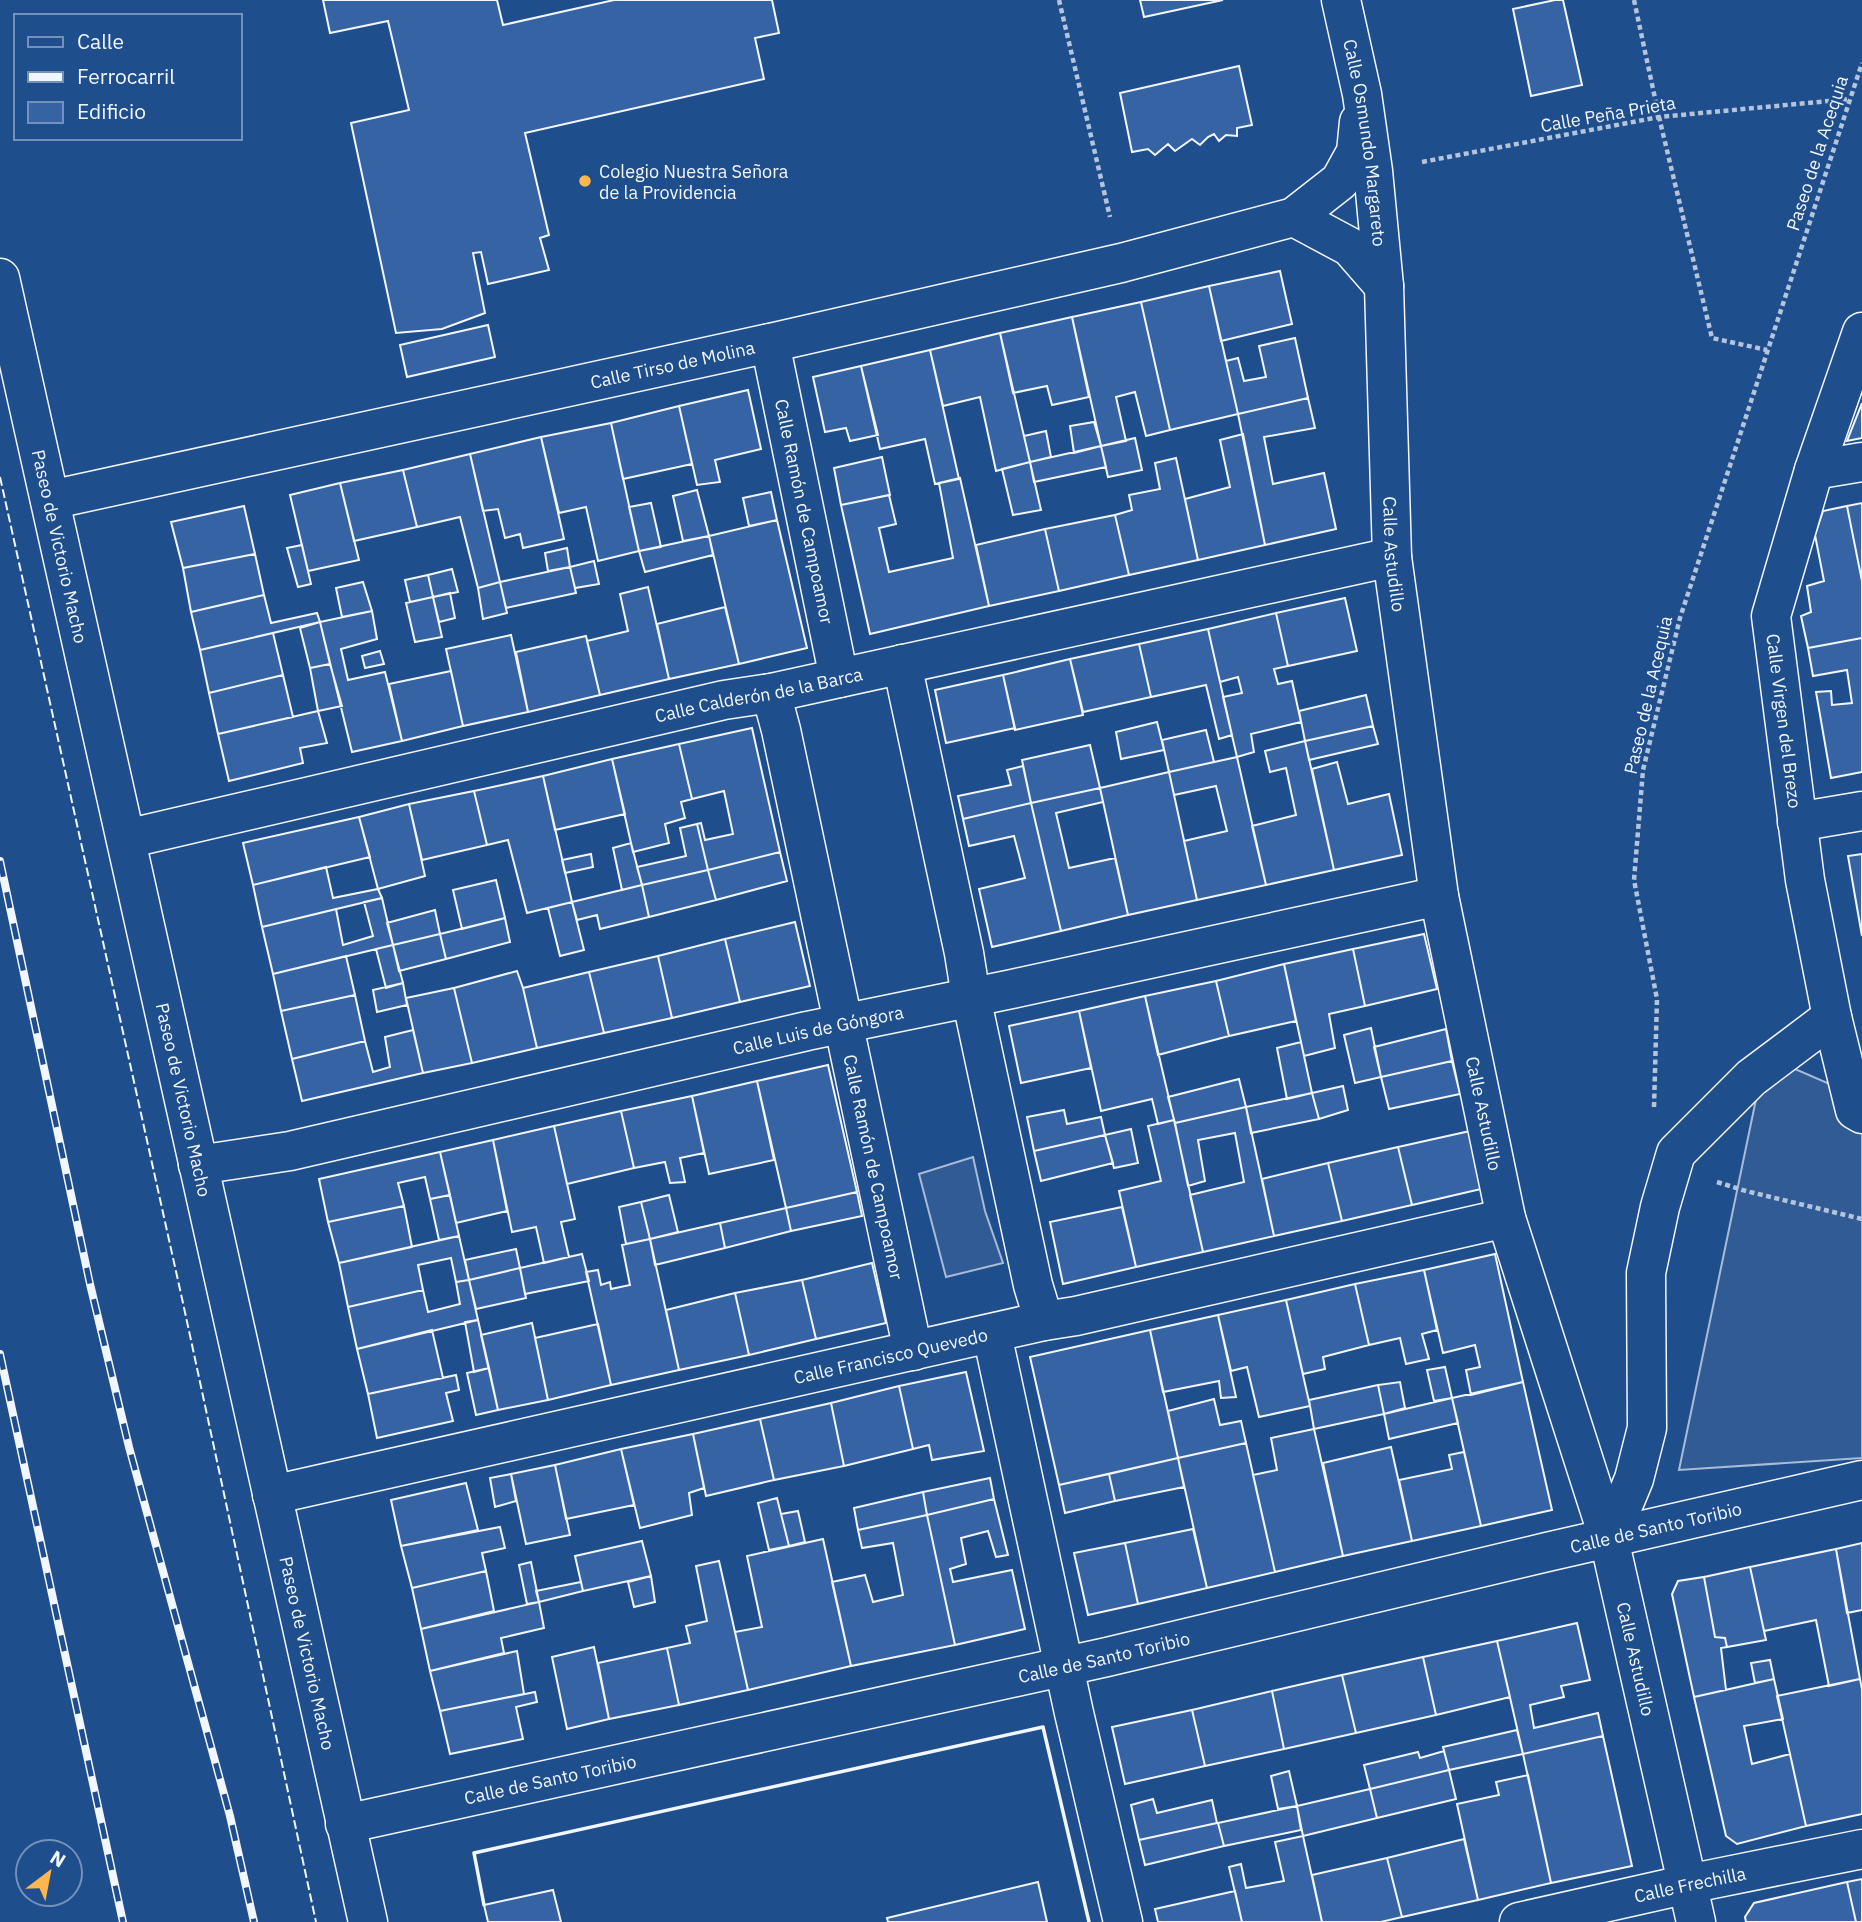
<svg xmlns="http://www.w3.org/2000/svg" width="1862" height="1922" viewBox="0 0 1862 1922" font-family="'IBM Plex Sans',sans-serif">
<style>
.built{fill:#305b95;stroke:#a8bbd7;stroke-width:2}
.building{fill:#3563a3;stroke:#f2f6ff;stroke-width:2}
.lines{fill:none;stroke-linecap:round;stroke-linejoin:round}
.minor-casing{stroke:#f2f6ff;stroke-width:41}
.path{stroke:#b3c4dc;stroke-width:4.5;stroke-dasharray:5 3.5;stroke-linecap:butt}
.minor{stroke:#1f4e8c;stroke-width:38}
.rail-casing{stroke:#f2f6ff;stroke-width:8}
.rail{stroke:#1f4e8c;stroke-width:5;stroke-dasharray:16;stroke-linecap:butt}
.fence{stroke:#f2f6ff;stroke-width:2;stroke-dasharray:9 3.5;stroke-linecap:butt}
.wall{stroke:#f2f6ff;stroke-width:3.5}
.poi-dot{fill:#ffb74d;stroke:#1f4e8c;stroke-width:2.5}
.labels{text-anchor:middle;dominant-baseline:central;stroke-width:5;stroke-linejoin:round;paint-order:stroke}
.street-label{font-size:18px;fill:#f2f6ff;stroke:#1f4e8c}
.poi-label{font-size:18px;fill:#f2f6ff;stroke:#1f4e8c;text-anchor:start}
</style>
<rect width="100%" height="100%" fill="#1f4e8c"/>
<path class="built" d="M1765 1056 1862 1098V1458L1679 1470Z
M973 1157 985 1211 1003 1263 946 1277 919 1174Z"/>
<path class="building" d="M323 0H497L503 25 614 0H772L779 33 755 38 764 79 525 133 549 235 540 238 549 270 488 284 481 252 473 253 485 313 442 329 396 333 351 123 409 110 388 21 330 33Z
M1140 0H1223L1144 17Z
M1555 0H1563L1582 85 1531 96 1513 9Z
M1239 66 1252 125 1237 128V136L1226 135 1219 141 1214 134 1208 137 1200 145 1192 139 1175 151 1168 144 1155 155 1148 149 1132 152 1120 93Z
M1280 271 1292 324 1221 341 1209 286Z
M1209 286 1238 414 1170 430 1141 302Z
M1141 302 1170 430 1146 436 1135 392 1116 397 1126 441 1101 446 1072 317Z
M1072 317 1089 397 1052 405 1047 386 1013 393 1000 333Z
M488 325 495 357 407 377 400 345Z
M1000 333 1030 462 996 471 980 397 943 406 930 350Z
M1295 338 1308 398 1238 414 1226 361 1238 358 1244 381 1266 377 1259 346Z
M930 350 959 479 935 484 925 439 880 449 861 366Z
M861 366 878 435 850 441 846 428 825 432 813 377Z
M748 390 761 449 715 460 720 482 697 485 679 406Z
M1308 398 1315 428 1264 437 1273 484 1324 473 1336 529 1265 545 1238 414Z
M1862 403V438L1847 441Z
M679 406 692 464 623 479 611 423Z
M1094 422 1101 446 1074 453 1070 426Z
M611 423 639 551 598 561 586 507 559 513 541 437Z
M1046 431 1051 457 1030 462 1024 436Z
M1243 434 1265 545 1198 560 1185 499 1230 487 1220 440Z
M541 437 564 539 523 548 520 534 505 538 498 509 483 511 470 454Z
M1135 438 1142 470 1108 477 1101 446Z
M1101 446 1106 467 1034 482 1030 462Z
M470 454 500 582 478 588 460 517 417 527 403 470Z
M882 457 890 495 841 505 834 468Z
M1176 458 1198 560 1129 575 1115 515 1132 510 1129 495 1160 489 1155 463Z
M1030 462 1041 510 1013 515 1002 469Z
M403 470 417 527 354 541 340 483Z
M960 478 989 606 870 634 841 505 889 495 896 524 879 528 889 572 953 558 939 483Z
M340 483 359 560 308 571 290 495Z
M697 490 709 536 683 541 673 496Z
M771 492 777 520 749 526 743 498Z
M651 503 661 547 639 551 629 507Z
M1862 503V581L1847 506Z
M244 506 255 554 183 568 171 522Z
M1847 506 1862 581V638L1808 648 1801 616 1811 612 1807 586 1824 581 1815 535 1823 511Z
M1115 515 1129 575 1059 591 1045 529Z
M777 520 807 648 739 664 709 536Z
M1045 529 1059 591 989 606 976 545Z
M709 536 713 555 645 572 639 551Z
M302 545 311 584 298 587 287 548Z
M567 548 570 567 548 571 545 553Z
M255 554 264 595 191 612 183 568Z
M594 561 599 584 575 588 570 567Z
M570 567 576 593 506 608 500 582Z
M452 569 458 592 433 597 428 575Z
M428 575 433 597 410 602 405 580Z
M363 582 372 611 342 617 336 588Z
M500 582 507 613 483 619 478 588Z
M648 587 669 679 600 695 587 641 628 631 620 594Z
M450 593 455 618 439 622 433 597Z
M264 595 271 623 317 613 320 622 200 650 191 612Z
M433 597 442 637 415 642 406 603Z
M1345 598 1357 651 1288 666 1276 613Z
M725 607 739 664 669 679 657 624Z
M372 611 377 639 341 649 348 680 385 672 402 741 352 752 320 622Z
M1276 613 1288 666 1274 669 1278 684 1292 681 1301 722 1251 734 1254 752 1237 757 1223 697 1242 693 1238 677 1220 682 1208 629Z
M320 622 330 664 310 668 300 628Z
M1208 629 1232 735 1219 739 1206 685 1151 697 1139 644Z
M273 633 283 675 209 693 200 650Z
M511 635 528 712 463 726 446 649Z
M586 636 600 695 528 712 516 652Z
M1862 638V772L1831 778 1816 692 1831 691 1832 705 1852 703 1847 670 1813 676 1808 648Z
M1139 644 1151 697 1083 712 1070 659Z
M380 651 384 664 365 668 362 656Z
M1070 659 1083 715 1015 730 1003 675Z
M330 664 342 706 318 711 310 668Z
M451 671 463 726 402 741 389 684Z
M283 675 293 717 218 734 209 693Z
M1003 675 1015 728 946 743 935 690Z
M1366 695 1373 726 1305 741 1299 711Z
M318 711 327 743 300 748 303 763 229 781 218 734Z
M1157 722 1164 750 1121 759 1116 732Z
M1373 726 1378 744 1309 760 1305 741Z
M752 728 780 852 708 870 697 824 701 823 705 840 733 834 724 791 692 799 679 744Z
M1206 730 1214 762 1169 772 1162 740Z
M1305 741 1334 870 1266 885 1252 826 1296 815 1286 768 1270 772 1265 751Z
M679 744 692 799 681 802 685 818 665 824 669 843 633 852 612 759Z
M1090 745 1100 788 1031 803 1022 760Z
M1237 757 1266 885 1197 900 1184 841 1227 831 1216 786 1174 795 1169 772Z
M612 759 625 814 555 830 543 776Z
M1337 762 1348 804 1389 794 1402 855 1334 870 1312 769Z
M1023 766 1031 803 963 819 958 796 1011 785 1007 770Z
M1169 772 1197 900 1128 915 1100 788Z
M543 776 572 902 527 913 508 840 487 845 474 791Z
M1100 788 1103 802 1056 813 1069 868 1115 858 1128 915 1061 931 1031 803Z
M474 791 487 845 422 860 409 804Z
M1031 803 1061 931 992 947 979 889 1025 878 1014 836 969 846 963 819Z
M409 804 425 876 378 889 359 817Z
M359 817 370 857 253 885 243 843Z
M697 824 708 870 642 885 637 867 686 856 680 828Z
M631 843 642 885 622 890 613 848Z
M780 852 787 881 716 900 708 870Z
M591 854 593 867 565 873 562 860Z
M1862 854V936L1848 856Z
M326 867 333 898 378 889 382 898 262 927 253 885Z
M708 870 716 900 649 917 642 885Z
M496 880 505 918 462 929 453 890Z
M642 885 649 917 600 929 597 915 577 920 572 902Z
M382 898 393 945 273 974 262 927 336 909 343 945 373 936 364 902Z
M572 902 584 950 560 956 548 908Z
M435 910 440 934 393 945 387 923Z
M505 918 510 942 446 959 440 934Z
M795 922 810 986 740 1002 725 939Z
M440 934 446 959 399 971 393 945Z
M1424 934 1437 989 1365 1006 1353 949Z
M725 939 740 1002 672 1018 658 956Z
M393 945 403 983 386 988 376 949Z
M1353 949 1365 1006 1329 1014 1335 1048 1304 1056 1284 964Z
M346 956 355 995 281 1011 273 974Z
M658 956 672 1018 604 1033 589 972Z
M1284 964 1296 1021 1229 1036 1216 981Z
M517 971 523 988 537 1048 472 1063 454 988Z
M589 972 604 1033 537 1048 523 988Z
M1216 981 1229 1036 1158 1055 1145 996Z
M403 983 407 1005 377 1012 373 990Z
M454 988 472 1063 423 1073 406 998Z
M355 995 365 1041 292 1059 281 1011Z
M1145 996 1174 1120 1158 1124 1152 1099 1101 1111 1079 1011Z
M1079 1011 1091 1068 1021 1083 1009 1026Z
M1371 1028 1381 1077 1355 1083 1344 1035Z
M1446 1029 1452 1061 1381 1077 1374 1047Z
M413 1030 423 1073 302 1101 292 1059 365 1041 373 1072 390 1067 385 1037Z
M1301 1042 1312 1093 1287 1099 1277 1048Z
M1452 1061 1460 1094 1389 1109 1381 1077Z
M828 1065 857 1192 786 1208 757 1081Z
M1239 1079 1246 1107 1175 1123 1168 1097Z
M757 1081 774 1160 709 1174 692 1096Z
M1343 1086 1348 1110 1319 1119 1312 1093Z
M1312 1093 1319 1119 1251 1133 1246 1107Z
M692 1096 704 1153 680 1158 685 1182 670 1183 665 1162 634 1168 621 1111Z
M1246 1107 1274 1236 1203 1252 1190 1195 1244 1182 1235 1133 1198 1140 1205 1181 1188 1186 1175 1123Z
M1064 1110 1067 1124 1101 1117 1105 1135 1034 1151 1027 1117Z
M621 1111 634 1168 567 1184 554 1126Z
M1174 1120 1203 1252 1136 1267 1119 1191 1161 1181 1148 1126Z
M554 1126 575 1219 561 1222 569 1257 544 1263 536 1227 512 1232 493 1140Z
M1131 1129 1138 1163 1114 1168 1105 1135Z
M1470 1131 1481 1189 1412 1205 1398 1147Z
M1105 1135 1113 1163 1041 1181 1034 1151Z
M493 1140 507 1211 456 1223 440 1152Z
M1398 1147 1412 1205 1342 1221 1328 1163Z
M440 1152 450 1195 430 1199 425 1177 398 1183 404 1206 328 1222 319 1179Z
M1328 1163 1342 1221 1274 1236 1262 1179Z
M857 1192 862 1216 791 1231 786 1208Z
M450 1195 459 1236 439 1240 430 1199Z
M669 1195 678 1232 650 1239 641 1202Z
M641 1202 650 1239 626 1244 619 1207Z
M404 1206 412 1247 339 1263 328 1222Z
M1122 1207 1136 1267 1063 1284 1050 1222Z
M786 1208 791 1231 725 1248 720 1223Z
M720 1223 725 1248 655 1265 650 1239Z
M459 1236 469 1280 456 1282 451 1258 418 1265 423 1290 348 1307 339 1263Z
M650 1239 679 1370 611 1385 586 1272 598 1270 601 1285 610 1282 611 1289 630 1285 622 1245Z
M516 1249 520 1268 469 1280 465 1260Z
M582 1254 589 1281 525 1294 520 1268Z
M1495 1254 1523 1382 1471 1395 1466 1370 1480 1367 1475 1345 1443 1353 1424 1270Z
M872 1263 886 1323 816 1339 802 1280Z
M520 1268 526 1298 476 1309 469 1280Z
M1424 1270 1437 1330 1422 1334 1429 1359 1406 1364 1400 1338 1369 1345 1355 1284Z
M469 1280 478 1320 357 1349 348 1307 423 1290 428 1312 460 1304 456 1282Z
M802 1280 816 1339 749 1355 735 1293Z
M1355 1284 1369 1345 1323 1357 1325 1369 1303 1374 1286 1300Z
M735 1293 749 1355 679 1370 666 1310Z
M1286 1300 1310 1406 1259 1417 1247 1367 1231 1371 1218 1315Z
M1218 1315 1236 1397 1221 1398 1219 1381 1163 1392 1150 1330Z
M478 1320 489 1368 474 1372 465 1322Z
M532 1323 548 1400 498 1410 481 1335Z
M598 1324 611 1385 548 1400 535 1338Z
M432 1330 443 1378 368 1394 357 1349Z
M1150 1330 1178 1458 1059 1485 1030 1357Z
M1445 1367 1452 1398 1434 1401 1427 1370Z
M489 1368 498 1410 476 1415 467 1373Z
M966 1372 984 1451 932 1460 929 1445 913 1449 899 1386Z
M456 1375 459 1390 446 1393 453 1421 377 1438 368 1394Z
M1400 1382 1405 1408 1384 1414 1378 1385Z
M1523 1382 1552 1510 1481 1526 1452 1398Z
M1378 1385 1384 1414 1314 1429 1309 1400Z
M899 1386 913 1449 844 1466 831 1403Z
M1452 1398 1458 1423 1389 1439 1384 1414Z
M1214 1399 1220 1425 1241 1421 1246 1443 1178 1458 1168 1411Z
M831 1403 844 1466 774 1480 760 1419Z
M760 1419 774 1480 706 1496 693 1434Z
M1314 1429 1343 1556 1275 1572 1253 1475 1277 1470 1271 1438Z
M693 1434 704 1488 689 1493 692 1515 640 1528 621 1449Z
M1246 1443 1275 1572 1207 1588 1178 1458Z
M1391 1447 1412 1541 1343 1556 1323 1463Z
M621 1449 634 1505 566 1519 555 1465Z
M1464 1452 1481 1526 1412 1541 1399 1480 1452 1469 1449 1455Z
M1178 1458 1184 1487 1115 1501 1109 1474Z
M555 1465 570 1535 526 1544 511 1474Z
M511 1474 516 1501 495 1507 490 1478Z
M1109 1474 1115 1501 1065 1513 1059 1485Z
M990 1478 994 1499 927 1515 923 1492Z
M466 1483 478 1530 401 1546 391 1500Z
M923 1492 927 1515 858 1530 854 1508Z
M777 1498 789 1546 769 1550 758 1503Z
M994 1499 1008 1555 996 1557 988 1531 961 1538 966 1564 950 1569 953 1582 1012 1570 1025 1629 955 1645 927 1515Z
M798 1511 805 1542 789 1546 781 1514Z
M927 1515 955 1645 851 1666 832 1582 865 1575 873 1602 903 1595 893 1543 862 1548 858 1530Z
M500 1527 505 1548 482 1553 486 1571 412 1588 401 1546Z
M1193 1529 1207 1588 1138 1604 1125 1543Z
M823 1539 851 1666 748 1690 735 1632 762 1627 747 1556Z
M642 1541 651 1576 583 1591 575 1556Z
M1125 1543 1138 1604 1088 1615 1074 1553Z
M1862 1543V1610L1847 1613 1836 1549Z
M1836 1549 1860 1679 1829 1686 1816 1620 1764 1631 1750 1567Z
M719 1561 748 1690 679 1705 667 1648 690 1643 686 1626 707 1621 696 1566Z
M531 1562 539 1602 527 1604 519 1565Z
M1750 1567 1766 1640 1727 1647 1725 1638 1715 1637 1704 1577Z
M486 1571 494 1611 421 1629 412 1588Z
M651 1576 655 1602 634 1607 628 1582Z
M1704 1577 1715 1637 1725 1638 1727 1647 1721 1648 1726 1690 1694 1697 1672 1594 1678 1581Z
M581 1582 583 1591 539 1602 536 1591Z
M539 1602 544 1628 501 1638 504 1653 430 1671 421 1629Z
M1577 1623 1590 1680 1561 1686 1564 1697 1530 1705 1534 1728 1598 1713 1603 1736 1523 1754 1497 1641Z
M1497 1641 1510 1697 1436 1715 1423 1657Z
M594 1647 609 1719 567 1729 552 1657Z
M667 1648 679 1705 609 1719 598 1663Z
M517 1651 524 1694 440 1711 430 1671Z
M1423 1657 1436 1715 1356 1733 1342 1675Z
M1770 1660 1774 1679 1755 1683 1751 1663Z
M1342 1675 1356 1733 1284 1749 1272 1691Z
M1774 1679 1783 1719 1744 1726 1752 1764 1790 1754 1806 1826 1737 1844 1726 1836 1694 1697Z
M1860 1679 1862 1689V1814L1806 1826 1777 1696Z
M1272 1691 1284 1749 1205 1766 1192 1710Z
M535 1692 537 1702 516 1707 523 1739 450 1754 440 1711Z
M1192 1710 1205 1766 1125 1784 1112 1727Z
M1517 1730 1523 1754 1449 1770 1443 1747Z
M1603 1736 1632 1866 1551 1883 1523 1754Z
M1444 1751 1449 1770 1370 1789 1364 1765 1418 1752 1420 1758Z
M1449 1770 1456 1799 1377 1818 1370 1789Z
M1289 1771 1297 1806 1278 1809 1271 1776Z
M1528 1775 1551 1883 1478 1900 1457 1804 1499 1795 1496 1782Z
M1370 1789 1377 1818 1303 1836 1297 1806Z
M1153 1799 1157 1813 1212 1800 1217 1823 1139 1840 1131 1805Z
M1297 1806 1301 1830 1224 1846 1218 1823Z
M1217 1823H1218L1224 1846 1145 1865 1139 1840Z
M1303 1836 1322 1922H1242L1229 1867 1241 1864 1246 1888 1284 1881 1275 1842Z
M1464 1839 1478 1900 1402 1917 1387 1858Z
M1387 1858 1402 1917 1381 1922H1322L1312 1875Z
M1862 1879V1922H1856L1847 1882Z
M1038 1882 1047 1922H888L887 1918Z
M1847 1882 1856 1922H1746L1745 1917 1754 1903Z
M553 1890 561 1922H488L484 1905Z
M1235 1891 1242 1922H1158L1155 1909Z"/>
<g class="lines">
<defs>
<g id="minor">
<path id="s1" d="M1341 0 1362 94 1373 171 1384 286 1392 557 1439 896 1506 1218 1609 1539 1696 1922"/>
<path d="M1294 217 1350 247 1384 286"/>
<path id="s2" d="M0 278 368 1922"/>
<path id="s3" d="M1862 332 1814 470 1771 616 1805 880 1832 1017 1855 1110 1862 1114"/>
<path id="s4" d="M770 343 839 678"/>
<path d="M1814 470 1862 462"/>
<path id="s5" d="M50 500 770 343 1121 263 1294 217 1340 181 1356 152 1359 122"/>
<path d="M902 664 964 953 971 997 1033 1285 1044 1321"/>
<path id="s6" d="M771 693 781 730 913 1351"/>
<path d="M1797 822 1862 811"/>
<path id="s7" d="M126 839 724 700 771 693 1392 557"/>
<path id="s8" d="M198 1165 290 1151 807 1031 1012 989 1439 896"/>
<path d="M992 1334 1074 1713 1123 1922"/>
<path id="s9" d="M272 1495 1044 1321 1076 1316 1506 1218"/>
<path d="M1609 1539 1634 1479 1647 1428 1646 1273 1660 1207 1676 1153 1751 1078 1832 1017"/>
<path id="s10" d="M345 1824 1107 1657 1547 1552 1862 1480"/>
<path id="s11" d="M1519 1922 1688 1884 1862 1849"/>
</g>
</defs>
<use href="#minor" class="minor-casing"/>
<path class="path" d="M1059 0 1110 217
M1634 0 1659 117 1712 338 1767 350
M1422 162 1659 117 1850 99
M1654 1107 1657 999 1634 880 1643 770 1680 618 1862 63
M1717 1182 1746 1191 1862 1219"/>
<use href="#minor" class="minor"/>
<defs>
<path id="rail" d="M0 861 90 1284 129 1447 230 1816 254 1922
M0 1354 123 1922"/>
</defs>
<use href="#rail" class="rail-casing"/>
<use href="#rail" class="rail"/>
<path class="fence" d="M0 477 183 1303 316 1922"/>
<path class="wall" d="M484 1905 474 1853 1043 1727 1089 1922"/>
</g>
<circle class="poi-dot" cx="585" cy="181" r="7"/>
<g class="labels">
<g class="street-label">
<text transform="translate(1608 114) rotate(-10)">Calle Peña Prieta</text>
<text stroke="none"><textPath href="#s1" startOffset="145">Calle Osmundo Margareto</textPath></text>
<text transform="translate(1817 153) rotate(-72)">Paseo de la Acequia</text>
<text stroke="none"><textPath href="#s5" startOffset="637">Calle Tirso de Molina</textPath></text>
<text stroke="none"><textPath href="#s4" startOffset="172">Calle Ramón de Campoamor</textPath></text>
<text stroke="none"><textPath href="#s2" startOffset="275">Paseo de Victorio Macho</textPath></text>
<text stroke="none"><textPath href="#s1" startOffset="558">Calle Astudillo</textPath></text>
<text stroke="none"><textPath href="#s7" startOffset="649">Calle Calderón de la Barca</textPath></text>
<text transform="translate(1648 695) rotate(-77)">Paseo de la Acequia</text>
<text stroke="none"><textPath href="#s3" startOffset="404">Calle Virgen del Brezo</textPath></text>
<text stroke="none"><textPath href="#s8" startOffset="635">Calle Luis de Góngora</textPath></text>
<text stroke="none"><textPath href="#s2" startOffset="842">Paseo de Victorio Macho</textPath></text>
<text stroke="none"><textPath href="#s1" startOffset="1125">Calle Astudillo</textPath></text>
<text stroke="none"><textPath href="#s6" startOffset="485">Calle Ramón de Campoamor</textPath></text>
<text stroke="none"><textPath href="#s9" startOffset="634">Calle Francisco Quevedo</textPath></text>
<text stroke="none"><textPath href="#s10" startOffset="1344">Calle de Santo Toribio</textPath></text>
<text stroke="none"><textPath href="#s2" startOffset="1409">Paseo de Victorio Macho</textPath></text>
<text stroke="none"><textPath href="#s10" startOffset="777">Calle de Santo Toribio</textPath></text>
<text stroke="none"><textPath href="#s1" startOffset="1692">Calle Astudillo</textPath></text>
<text stroke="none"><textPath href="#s10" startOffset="210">Calle de Santo Toribio</textPath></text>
<text stroke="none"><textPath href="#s11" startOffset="175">Calle Frechilla</textPath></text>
</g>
<g class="poi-label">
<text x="599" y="171">Colegio Nuestra Señora<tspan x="599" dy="21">de la Providencia</tspan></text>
</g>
</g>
<rect x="14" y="14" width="228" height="126" fill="#1f4e8c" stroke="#7391ba" stroke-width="2"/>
<rect x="28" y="37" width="35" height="10" fill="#1f4e8c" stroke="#7391ba" stroke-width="2"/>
<text x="77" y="49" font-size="21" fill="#f2f6ff">Calle</text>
<rect x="28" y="72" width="35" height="10" fill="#f2f6ff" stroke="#7391ba" stroke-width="2"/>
<text x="77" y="84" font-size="21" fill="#f2f6ff">Ferrocarril</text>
<rect x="28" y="102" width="35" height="21" fill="#3563a3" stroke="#7391ba" stroke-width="2"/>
<text x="77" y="119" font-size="21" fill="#f2f6ff">Edificio</text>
<g transform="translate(49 1873) rotate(32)"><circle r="33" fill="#1f4e8c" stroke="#7391ba" stroke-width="2"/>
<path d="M0-5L12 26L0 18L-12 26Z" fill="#ffb74d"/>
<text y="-10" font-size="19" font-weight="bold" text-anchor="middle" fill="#f2f6ff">N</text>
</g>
</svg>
